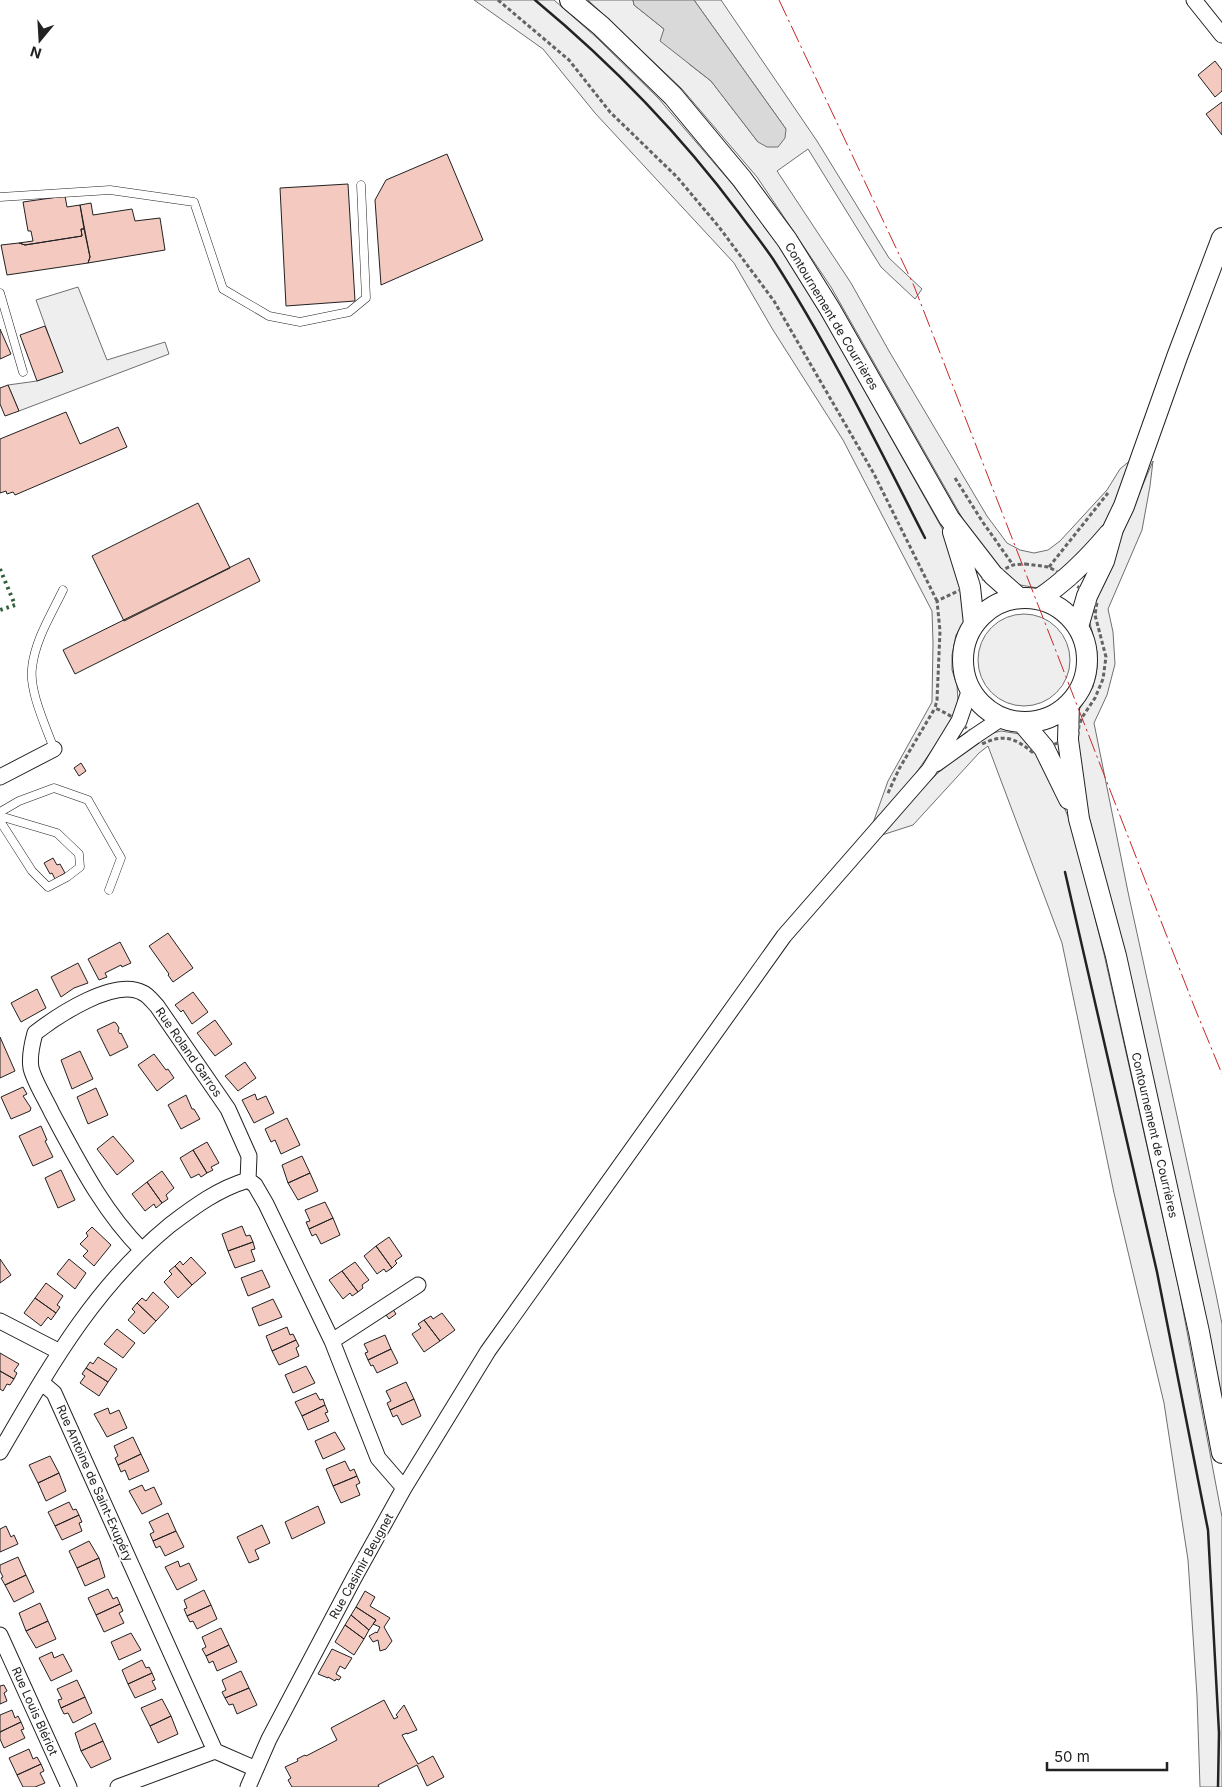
<svg xmlns="http://www.w3.org/2000/svg" width="1222" height="1787" viewBox="0 0 1222 1787" font-family="Inter,sans-serif">
<style>
.green{fill:#eee;stroke:#6f6f6f}
.water{fill:#d9d9d9;stroke:#6f6f6f}
.building{fill:#f3c9c0;stroke:#222}
.lines{fill:none;stroke-linecap:round;stroke-linejoin:round}
.lane-casing{stroke:#222;stroke-width:9}
.street-casing{stroke:#222;stroke-width:17}
.secondary-casing{stroke:#222;stroke-width:22}
.path{stroke:#646464;stroke-width:3;stroke-dasharray:4 2.5;stroke-linecap:butt}
.lane{stroke:#fff;stroke-width:8}
.street{stroke:#fff;stroke-width:15}
.secondary{stroke:#fff;stroke-width:20}
.hedge{stroke:#2f5e38;stroke-width:4;stroke-dasharray:2.5 4;stroke-linecap:butt}
.wall{stroke:#222;stroke-width:2.5}
.power{stroke:#c62828;stroke-width:1;stroke-dasharray:18 4 2.5 4;stroke-linecap:butt}
.labels{text-anchor:middle;dominant-baseline:central;stroke-width:4;stroke-linejoin:round;paint-order:stroke}
.street-label{font-size:12px;fill:#222;stroke:#fff}
</style>
<rect width="100%" height="100%" fill="#fff"/>
<path class="green" d="M474 0H554L597 38 659 99 733 185 778 245 827 324 943 530 968 604 965 621 956 635 952 655V670L957 685 958 701 952 721 905 789 873 823 888 781 932 702 933 643 932 611 843 440 773 330 734 263 595 113 543 49Z
M588 0H633L634 5 664 29 689 64 711 81 758 142 786 129 694 0H721L817 141 889 258 922 289 915 299 881 267 808 149 777 171 851 283 889 351 987 516 1007 543 1020 550 1034 553 1048 550 1060 541 1107 490 1120 469 1133 458 1109 520 1087 552 1038 588 1014 584 977 544 831 287 757 177 682 89Z
M78 287 107 360 165 342 169 354 19 411 8 385 37 381 62 372 36 300Z
M1153 461 1150 486 1142 530 1108 609 1113 632 1115 664 1107 695 1094 723 1128 892 1216 1294 1222 1324V1403L1099 856 1079 778 1074 718 1093 687 1097 668V652L1090 623V610Z
M978 660a46 46 0 1 1 92 0a46 46 0 1 1-92 0Z
M1001 731 1020 734 1029 739 1055 786 1072 826 1104 954 1179 1289 1222 1517V1787H1200L1197 1696 1188 1560 1164 1403 1114 1193 1062 943 988 746 979 753 913 825 882 835C907 806 963 737 1001 731Z"/>
<path class="water" d="M633 0H694L786 129 785 138 778 147H767L758 142 711 81 660 41 664 29 634 5Z"/>
<path class="building" d="M1215 61 1222 70V91L1215 97 1198 75Z
M1222 102V135L1206 114Z
M447 154 483 240 381 285 375 200 386 180Z
M348 184 355 301 286 306 280 188Z
M65 196 67 207 80 205 84 229H81L82 236 25 245 19 243 33 241 31 231H28L23 202Z
M91 203 93 215 132 209 135 221 160 218 165 250 88 263 90 257 80 205Z
M81 229H84L90 257 88 263 7 275 1 245 19 243 25 245 82 236Z
M45 326 63 372 37 381 20 335Z
M0 329 11 354 0 359Z
M8 385 19 411 5 416 0 404V388Z
M66 412 80 444 118 427 127 447 15 495 13 492 7 494 6 491 0 493V439Z
M198 503 230 568 124 621 92 556Z
M249 558 260 581 75 674 63 650Z
M81 763 86 771 79 776 74 768Z
M53 858 57 865 60 864 65 873 55 879 52 873 50 874 44 863Z
M168 933 193 968 173 982 168 975 169 974 149 946Z
M120 942 131 963 122 967 121 965 105 973 107 977 99 980 88 959Z
M78 963 88 983 74 988 61 997 51 977Z
M37 989 46 1008 21 1022 11 1003Z
M193 992 208 1012 192 1024 183 1010 181 1012 175 1005Z
M215 1020 232 1044 215 1056 197 1033Z
M114 1022 116 1023 119 1028 118 1031 120 1034 121 1033 128 1047 110 1056 97 1030Z
M0 1037 15 1071 0 1078Z
M80 1051 93 1079 72 1089 61 1060Z
M154 1054 166 1070 168 1069 174 1078 157 1091 138 1065Z
M245 1062 256 1078 238 1091 225 1076Z
M23 1087 27 1094 23 1096 31 1108 30 1111 11 1119 1 1097Z
M96 1088 108 1115 88 1124 77 1097Z
M255 1094 257 1100 266 1096 274 1113 254 1123 242 1100Z
M186 1095 192 1109H194L200 1119 181 1129 168 1105Z
M287 1118 300 1145 281 1154 275 1140 271 1142 265 1129Z
M41 1126 47 1140 45 1141 53 1157 33 1166 19 1136Z
M113 1136 134 1161 117 1175 97 1149Z
M207 1142 219 1163 211 1167 213 1170 207 1173 193 1150Z
M193 1150 207 1173 201 1177 199 1174 191 1178 180 1158Z
M302 1156 310 1173 288 1183 282 1165Z
M61 1170 75 1200 58 1208 45 1178Z
M162 1171 174 1188 166 1195 168 1199 162 1203 147 1182Z
M310 1173 318 1191 298 1200 288 1183Z
M147 1182 162 1203 156 1208 154 1204 145 1211 132 1194Z
M325 1202 333 1218 309 1229 306 1222 310 1221 305 1210Z
M333 1218 340 1235 321 1244 316 1234 312 1236 309 1229Z
M242 1226 246 1236 250 1235 253 1242 228 1251 222 1234Z
M92 1227 111 1245 94 1266 83 1256 88 1251 80 1244 88 1236 86 1233Z
M389 1237 402 1256 395 1261 397 1263 392 1268 376 1246Z
M253 1242 255 1249 251 1250 255 1261 235 1268 228 1251Z
M376 1246 392 1268 386 1272 384 1269 377 1274 364 1256Z
M191 1257 206 1273 192 1285 175 1266 180 1261 183 1265Z
M0 1259 11 1275 0 1283Z
M69 1259 86 1273 75 1289 57 1274Z
M355 1262 369 1280 362 1285 363 1288 358 1292 342 1271Z
M175 1266 192 1285 178 1298 164 1282 172 1274 169 1271Z
M262 1270 270 1287 248 1296 241 1278Z
M342 1271 358 1292 352 1296 350 1293 343 1299 329 1280Z
M46 1283 63 1296 57 1305 60 1307 56 1313 35 1298Z
M153 1292 169 1307 156 1321 137 1303 142 1298 146 1301Z
M35 1298 56 1313 51 1320 48 1317 41 1326 24 1313Z
M273 1299 282 1317 259 1326 252 1308Z
M137 1303 156 1321 144 1334 128 1320 135 1312 132 1309Z
M391 1306 396 1314 389 1319 384 1312Z
M442 1313 455 1330 440 1341 424 1320 431 1316 433 1319Z
M424 1320 440 1341 424 1352 412 1334 421 1328 418 1324Z
M287 1327 290 1335 293 1334 296 1340 272 1351 266 1336Z
M117 1329 135 1343 123 1358 104 1344Z
M385 1335 391 1349 368 1360 365 1353 368 1352 364 1344Z
M296 1340 299 1346 296 1348 299 1356 279 1365 272 1351Z
M391 1349 398 1363 377 1373 373 1365 371 1366 368 1360Z
M0 1353 19 1364 14 1371 17 1373 14 1379 0 1371Z
M98 1357 117 1369 108 1382 86 1368 90 1362 93 1364Z
M306 1366 315 1383 293 1393 285 1375Z
M86 1368 108 1382 99 1396 80 1383 85 1376 82 1374Z
M0 1371 14 1379 10 1385 7 1384 3 1391 0 1389Z
M406 1382 414 1399 390 1410 387 1403 391 1401 386 1391Z
M316 1393 320 1400 323 1399 325 1405 302 1416 295 1402Z
M414 1399 421 1416 402 1425 397 1415 393 1417 390 1410Z
M325 1405 328 1412 325 1413 329 1421 308 1430 302 1416Z
M108 1408 110 1414 119 1410 127 1428 107 1437 94 1414Z
M335 1432 345 1449 323 1459 315 1441Z
M133 1437 141 1454 118 1465 115 1458 118 1456 114 1446Z
M141 1454 149 1471 129 1480 125 1470 121 1472 118 1465Z
M50 1456 59 1473 38 1483 29 1465Z
M345 1461 350 1471 354 1469 357 1476 333 1486 326 1469Z
M59 1473 66 1491 46 1501 38 1483Z
M357 1476 360 1483 356 1485 360 1495 341 1503 333 1486Z
M142 1485 145 1491 154 1487 162 1504 142 1514 129 1491Z
M69 1502 73 1510 76 1509 79 1515 55 1526 48 1512Z
M318 1506 325 1523 292 1539 285 1522Z
M168 1513 176 1531 153 1541 150 1534 154 1532 149 1522Z
M79 1515 82 1522 79 1523 82 1531 62 1540 55 1526Z
M262 1525 270 1543 255 1550 259 1559 249 1563 237 1537Z
M6 1526 11 1537 14 1535 18 1544 0 1552V1529Z
M176 1531 184 1547 165 1556 160 1546 156 1548 153 1541Z
M89 1541 99 1558 77 1568 69 1551Z
M18 1557 26 1575 5 1585 1 1578 3 1577 0 1571V1565Z
M99 1558 105 1577 85 1586 77 1568Z
M178 1561 180 1567 189 1563 197 1580 177 1590 165 1567Z
M26 1575 34 1592 14 1602 5 1585Z
M108 1589 113 1599 117 1597 120 1604 96 1615 88 1598Z
M204 1590 211 1605 187 1616 184 1609 187 1608 184 1600Z
M365 1591 375 1597 370 1606 390 1618 384 1627 392 1641 386 1649 380 1651 378 1640 373 1642 369 1636 376 1632 377 1633 380 1627 373 1624 376 1620 356 1607Z
M40 1603 48 1621 26 1631 19 1613Z
M120 1604 123 1611 119 1613 124 1623 104 1632 96 1615Z
M211 1605 217 1619 197 1629 193 1621 190 1622 187 1616Z
M356 1607 376 1620 369 1630 351 1615Z
M351 1615 369 1630 364 1639 345 1625Z
M48 1621 56 1639 36 1648 26 1631Z
M345 1625 364 1639 354 1655 335 1642Z
M221 1628 229 1645 206 1656 202 1649 206 1647 202 1637Z
M131 1633 141 1650 119 1660 111 1642Z
M229 1645 237 1662 217 1671 213 1661 209 1663 206 1656Z
M332 1649 352 1658 345 1669 340 1666 336 1674 341 1677 339 1680 336 1679 335 1681 328 1677V1678L318 1674Z
M52 1652 54 1658 63 1654 72 1671 51 1681 39 1658Z
M142 1660 146 1668 149 1667 152 1673 128 1684 122 1670Z
M241 1671 249 1688 225 1698 222 1692 226 1690 222 1680Z
M152 1673 155 1680 152 1681 156 1689 135 1698 128 1684Z
M77 1680 85 1697 61 1708 58 1700 62 1699 57 1689Z
M4 1685 7 1691 4 1693 7 1701 0 1704V1686Z
M249 1688 257 1705 237 1714 233 1704 229 1705 225 1698Z
M85 1697 92 1713 73 1723 68 1713 64 1714 61 1708Z
M162 1699 171 1716 150 1726 141 1708Z
M384 1700 394 1719 398 1717 396 1715 404 1705 417 1730 407 1734V1733L402 1735 418 1764 433 1756 444 1777 427 1786 417 1765 378 1785 379 1787H292L288 1780 291 1778 285 1767 298 1761 297 1759 305 1755 306 1756 337 1740 331 1728Z
M12 1710 15 1718 18 1716 21 1722 0 1732V1715Z
M171 1716 178 1734 158 1743 150 1726Z
M21 1722 24 1729 21 1730 25 1738 4 1748 0 1739V1732Z
M95 1723 103 1741 81 1751 75 1733Z
M103 1741 111 1759 91 1768 81 1751Z
M29 1749 33 1759 37 1757 41 1764 17 1775 9 1758Z
M41 1764 44 1771 40 1773 45 1783 35 1787H23L17 1775Z"/>
<g class="lines">
<defs>
<path id="lane" d="M0 197 110 190 194 202 223 289 269 316 300 322 349 312 366 298 361 185
M0 293 23 372
M54 749C46 727 29 691 32 668 35 640 51 615 63 590
M0 812 19 801 54 788 88 800 121 858 109 890
M0 816 57 833 79 854 80 867 67 877 48 887 32 871 0 821"/>
<path id="street" d="M1194 0 1222 35
M936 764 975 736 1002 718
M0 777 54 749
M248 1180 255 1185 266 1204 332 1341 378 1458 404 1488
M142 1250C103 1211 78 1161 52 1113 46 1100 34 1081 31 1068 29 1057 32 1044 35 1033 57 1016 115 977 143 993 148 995 153 1002 157 1006L228 1109 249 1156 248 1180
M0 1321 60 1352
M332 1341 418 1285
M41 1382 54 1393 215 1751 256 1769
M0 1452C49 1368 93 1288 170 1225 195 1206 218 1189 248 1180
M0 1635 69 1787
M118 1787 215 1751
M248 1787 269 1739 354 1578 404 1488 488 1351 784 936 929 770 959 721 970 689"/>
<path id="secondary" d="M570 0 601 26 673 96 742 179 787 240 830 309 949 518 993 575 1019 598
M953 532 970 587 974 624
M963 660a62 62 0 1 1 124 0a62 62 0 1 1-124 0Z
M1039 599C1066 581 1088 559 1109 534
M1078 627 1087 596 1104 561 1113 529 1124 506 1177 357 1222 238
M1069 704 1068 740 1079 819 1116 956 1199 1332 1222 1453
M1022 722 1044 748 1069 799"/>
</defs>
<use href="#lane" class="lane-casing"/>
<use href="#street" class="street-casing"/>
<use href="#secondary" class="secondary-casing"/>
<path class="path" d="M498 0 569 60 610 112 677 177 719 227 774 301 874 474 937 601
M955 478 982 521 1013 565
M1025 564 1049 567 1067 578 1097 602 1095 615 1106 657 1103 679 1095 698 1083 716 1079 725 1078 736 1032 752C1014 737 1003 734 982 744 968 728 954 716 935 708L937 700 940 631 937 601 1013 565Z
M1049 567 1108 493
M888 793 899 769 935 708"/>
<use href="#lane" class="lane"/>
<use href="#street" class="street"/>
<use href="#secondary" class="secondary"/>
<path class="hedge" d="M0 569 15 605 0 610"/>
<path class="wall" d="M535 0C611 63 680 134 739 213 750 228 762 243 773 259 830 348 877 444 925 538
M1065 872 1157 1272 1208 1530 1219 1733 1218 1787"/>
<path class="power" d="M779 0 914 286 1194 1006 1222 1074"/>
</g>
<g class="labels">
<g class="street-label">
<text transform="translate(832 316) rotate(59)">Contournement de Courrières</text>
<text transform="translate(189 1052) rotate(55)">Rue Roland Garros</text>
<text transform="translate(1155 1135) rotate(77)">Contournement de Courrières</text>
<text transform="translate(95 1483) rotate(66)">Rue Antoine de Saint-Exupéry</text>
<text transform="translate(361 1566) rotate(-61)">Rue Casimir Beugnet</text>
<text transform="translate(35 1711) rotate(66)">Rue Louis Blériot</text>
</g>
</g>
<g transform="translate(40 40) rotate(198)" stroke="#ffffff" stroke-width="4" paint-order="stroke">
<path d="M0-4L9 19L0 12L-9 19Z" fill="#222222"/>
<text y="-8" font-size="14" font-weight="bold" text-anchor="middle" fill="#222222">N</text>
</g>
<path d="M1047 1762v8h120v-8" fill="none" stroke="#222222" stroke-width="2.5"/>
<text x="1054" y="1762" font-size="15" fill="#222222" stroke="#ffffff" stroke-width="4" paint-order="stroke">50 m</text>
</svg>
